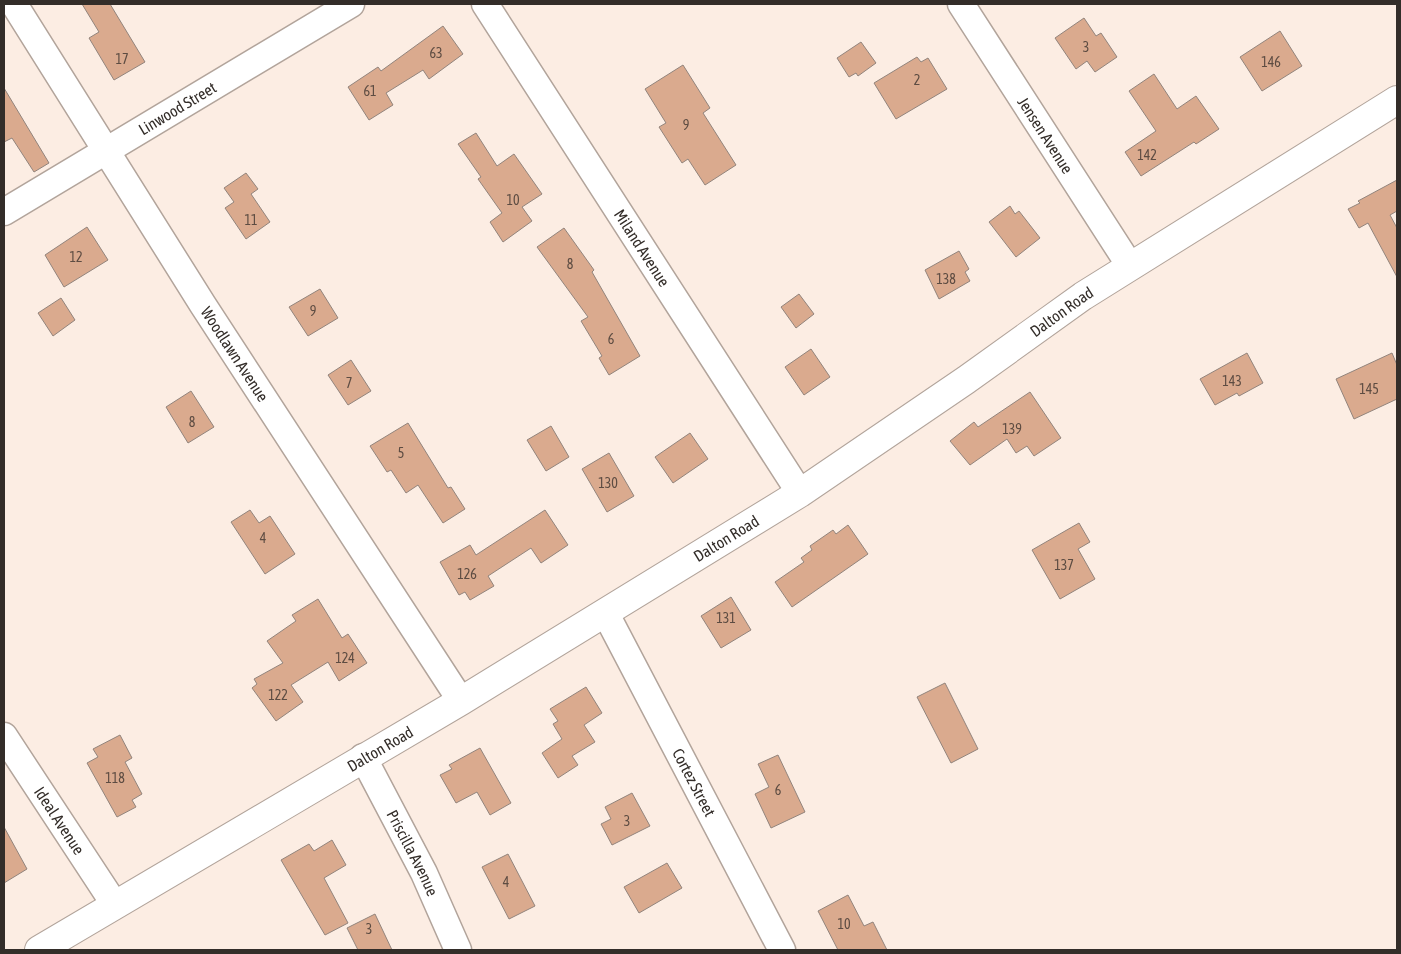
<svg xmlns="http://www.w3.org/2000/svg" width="1401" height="954" viewBox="0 0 1401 954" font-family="'Asap Condensed',sans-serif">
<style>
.building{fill:#daaa8e;stroke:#92847c}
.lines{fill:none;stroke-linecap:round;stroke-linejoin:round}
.street-casing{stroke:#b2a49b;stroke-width:29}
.secondary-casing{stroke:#b2a49b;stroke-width:30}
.street{stroke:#fff;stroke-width:26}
.secondary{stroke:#fff;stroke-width:28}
.labels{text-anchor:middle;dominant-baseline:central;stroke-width:4;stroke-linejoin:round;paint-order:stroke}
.number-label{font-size:14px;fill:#5d4c42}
.street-label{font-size:16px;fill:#332d29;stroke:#fff}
</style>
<rect width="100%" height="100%" fill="#fcede3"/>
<path class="building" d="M82 4H110L145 62 114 80 89 38 99 32Z
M1084 18 1096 36 1101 33 1117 57 1095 72 1087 61 1076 69 1055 38Z
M443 26 463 54 429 79 423 70 386 93 393 105 369 120 348 87 378 67 381 71Z
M1280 31 1302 66 1262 91 1240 57Z
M861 42 876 63 858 76 856 73 849 77 837 58Z
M917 57 921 62 928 58 947 89 896 119 874 83Z
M683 65 710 108 703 113 736 165 705 185 688 159 682 163 659 127 666 123 645 89Z
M1154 74 1177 109 1196 96 1219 129 1196 144 1194 142 1141 176 1125 152 1156 131 1129 91Z
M4 88 49 163 34 172 12 138 4 142Z
M476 133 497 166 514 154 542 194 522 207 532 221 503 242 490 222 502 213 478 179 481 177 458 144Z
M246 173 258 189 251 194 270 222 246 239 225 208 234 202 224 188Z
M1397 180V211L1390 215 1397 228V277L1368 223 1359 228 1348 209 1360 203 1358 201Z
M1010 206 1015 214 1019 211 1040 238 1016 257 989 222Z
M87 227 108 260 64 287 45 255Z
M564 228 594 270 592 272 640 356 609 375 599 358 602 356 581 321 588 317 537 247Z
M959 251 969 269 965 272 970 281 939 299 925 270Z
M320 289 338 318 308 336 289 307Z
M799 294 814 314 796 328 781 307Z
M61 298 75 320 53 336 38 313Z
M811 349 830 377 804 395 785 367Z
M1247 353 1263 383 1239 396 1237 393 1215 405 1200 379Z
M1392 353 1397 365V399L1354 419 1336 379Z
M351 360 371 391 348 405 328 375Z
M191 391 214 427 188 443 166 407Z
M1030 392 1061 438 1034 456 1027 446 1016 453 1007 439 970 465 950 441 974 422 978 427Z
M408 423 448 488 451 487 465 509 443 523 418 485 406 493 391 470 387 472 370 446Z
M551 426 569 457 546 471 527 440Z
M690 433 708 459 673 483 655 457Z
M609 453 634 496 607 512 582 469Z
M250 510 259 523 270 516 295 554 265 574 231 522Z
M545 510 568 545 541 563 531 548 488 576 494 586 470 600 465 592 459 595 440 562 470 545 476 555Z
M1079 523 1090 542 1078 549 1095 579 1060 599 1032 550Z
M848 525 868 554 792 607 775 582 804 562 801 558 812 550 810 546 833 530 836 534Z
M731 597 751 630 721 648 701 616Z
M318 599 342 638 348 634 367 663 339 681 328 662 291 685 303 702 276 721 252 688 257 684 254 679 283 663 267 641 296 621 292 615Z
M945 683 978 749 951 763 917 697Z
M586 687 602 713 584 725 595 742 572 756 578 765 558 778 542 753 562 739 553 724 558 721 550 709Z
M120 735 132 758 125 762 142 794 132 800 136 807 117 817 87 763 98 757 93 749Z
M480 748 511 803 490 815 477 792 456 803 440 775 452 769 449 765Z
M778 755 805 812 771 828 755 794 769 787 758 764Z
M632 793 650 826 612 845 601 824 611 819 605 807Z
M4 827 27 869 4 883Z
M332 840 346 865 324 878 348 923 325 935 281 860 309 844 314 851Z
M508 854 535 906 509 919 482 867Z
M667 863 682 888 639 913 624 887Z
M848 895 864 926 873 922 887 950H838L818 911Z
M375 914 392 950H358L347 928Z"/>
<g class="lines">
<defs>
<g id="street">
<path id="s1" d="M14 4 203 305 461 701"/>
<path id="s2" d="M485 4 800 493"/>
<path id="s3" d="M961 4 1130 266"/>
<path id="s4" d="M4 212 351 4"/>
<path id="s5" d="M606 614 782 950"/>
<path id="s6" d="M4 736 115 905"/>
<path id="s7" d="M363 757 424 873 458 950"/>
</g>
<g id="secondary">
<path id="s8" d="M39 950 461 701 800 493 966 380 1083 296 1397 100"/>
</g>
</defs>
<use href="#street" class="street-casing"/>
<use href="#secondary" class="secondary-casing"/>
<use href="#street" class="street"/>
<use href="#secondary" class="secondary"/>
</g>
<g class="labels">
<g class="number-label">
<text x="1086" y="47">3</text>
<text x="436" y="53">63</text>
<text x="122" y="59">17</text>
<text x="1271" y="62">146</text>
<text x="917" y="80">2</text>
<text x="370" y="91">61</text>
<text x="686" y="125">9</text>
<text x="1147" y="155">142</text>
<text x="513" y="200">10</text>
<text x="251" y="220">11</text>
<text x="76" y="257">12</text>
<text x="570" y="264">8</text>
<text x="946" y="279">138</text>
<text x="313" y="311">9</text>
<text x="611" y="339">6</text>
<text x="1232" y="381">143</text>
<text x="349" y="383">7</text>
<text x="1369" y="389">145</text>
<text x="192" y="422">8</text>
<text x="1012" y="429">139</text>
<text x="401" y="453">5</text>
<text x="608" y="483">130</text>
<text x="263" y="538">4</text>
<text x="1064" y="565">137</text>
<text x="467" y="574">126</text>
<text x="726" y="618">131</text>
<text x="345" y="658">124</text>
<text x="278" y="695">122</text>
<text x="115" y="778">118</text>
<text x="778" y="790">6</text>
<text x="627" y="821">3</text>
<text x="506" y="882">4</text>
<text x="844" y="924">10</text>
<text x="369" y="929">3</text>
</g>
<g class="street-label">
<text stroke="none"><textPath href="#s4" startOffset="202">Linwood Street</textPath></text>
<text stroke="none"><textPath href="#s3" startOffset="156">Jensen Avenue</textPath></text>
<text stroke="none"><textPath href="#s2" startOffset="290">Miland Avenue</textPath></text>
<text stroke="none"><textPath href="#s8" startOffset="1206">Dalton Road</textPath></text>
<text stroke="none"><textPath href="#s1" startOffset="414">Woodlawn Avenue</textPath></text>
<text stroke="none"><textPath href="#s8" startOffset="801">Dalton Road</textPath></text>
<text stroke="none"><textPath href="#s8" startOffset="396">Dalton Road</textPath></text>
<text stroke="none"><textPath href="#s5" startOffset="190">Cortez Street</textPath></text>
<text stroke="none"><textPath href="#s6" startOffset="101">Ideal Avenue</textPath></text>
<text stroke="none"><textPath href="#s7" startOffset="108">Priscilla Avenue</textPath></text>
</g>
</g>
<rect width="1401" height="954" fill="none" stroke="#332d29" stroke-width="10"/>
</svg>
